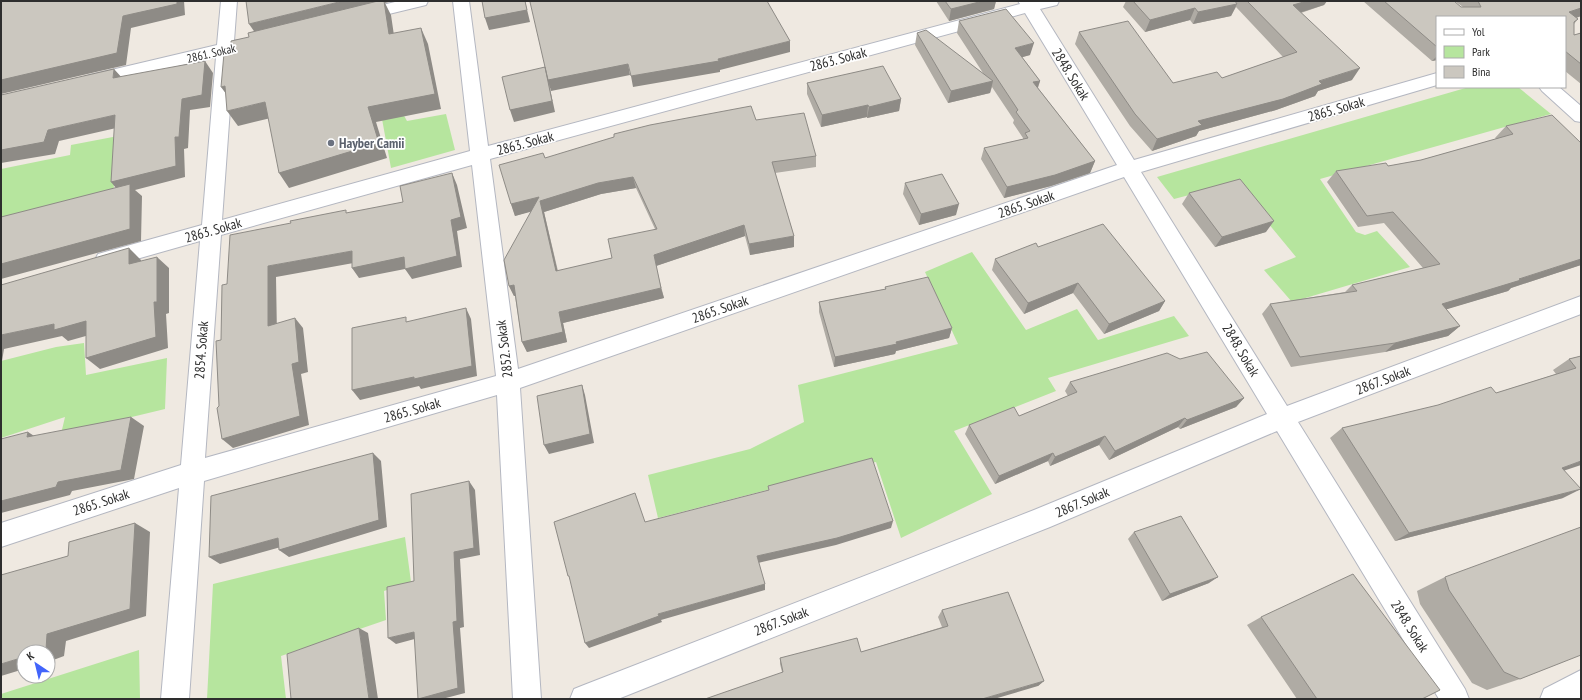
<svg xmlns="http://www.w3.org/2000/svg" width="1582" height="700" viewBox="0 0 1582 700" font-family="'PT Sans Narrow',sans-serif">
<style>
.green{fill:#b6e59e}
.lines{fill:none;stroke-linecap:round;stroke-linejoin:round}
.minor-casing{stroke:#b4b7c1;stroke-width:2}
.minor{fill:#fff;fill-rule:evenodd}
.wall{fill:#afaba4;fill-rule:evenodd}
.shaded-wall{fill:#8e8b86}
.building{fill:#cbc7bf;stroke:#8e8b86;fill-rule:evenodd}
.worship-dot{fill:#6b7280;stroke:#fff;stroke-width:1.5}
.labels{text-anchor:middle;dominant-baseline:central;stroke-width:3.5;stroke-linejoin:round;paint-order:stroke}
.far-street-label{font-size:12px;fill:#2e2e2e;stroke:#fff}
.street-label{font-size:14px;fill:#2e2e2e;stroke:#fff}
.worship-label{font-size:14px;font-weight:bold;fill:#5b616d;stroke:#fff;text-anchor:start}
</style>
<rect width="100%" height="100%" fill="#efe9e1"/>
<path class="green" d="M1469 87H1518L1551 114 1320 179 1356 232 1365 235 1377 231 1410 267 1292 302 1264 270 1296 257 1235 183 1174 199 1157 177Z
M402 112 407 121 446 114 455 150 391 168 382 119Z
M118 136 113 196 1 220V169L70 155 71 145Z
M972 252 1026 330 1077 309 1098 340 1174 316 1189 336 1048 378 1056 391 954 431 992 494 901 538 876 462 658 518 648 475 750 449 804 422 798 385 958 344 925 272Z
M84 343 86 375 167 358 165 409 61 434 65 417 1 438V361L56 347Z
M405 537 411 582 384 591 386 620 281 656 286 699H207L213 584Z
M139 650 140 699H1V694Z"/>
<g class="lines">
<defs>
<path id="minor" d="M221 1H237L234 41 239 40 245 42 248 46 245 50 234 53 222 220 470 151 453 1H469L488 146 1020 4 1018 1H1059L1057 5 1040 9 1134 160 1437 73V85L1141 172 1287 406 1581 296V314L1298 422 1465 689 1469 699H1439L1277 431 1050 527 618 699H570L574 689 584 685 1034 510 1267 414 1124 177 520 388 541 699H513L497 395 204 481 189 699H161L179 488 1 547V523L181 465 200 241 105 268 98 266 95 260 98 254 105 252 202 225 216 57 90 87 84 85 81 81 84 77 90 75 217 45ZM1025 13 1117 165 518 369 490 159ZM472 165 496 376 205 458 221 235Z
M399 1H428L426 5 360 21 354 20 352 16 354 12Z
M1539 87H1559L1581 106V122L1575 121 1542 91Z
M1581 670V699H1540L1544 689Z"/>
</defs>
<use href="#minor" class="minor-casing"/>
<use href="#minor" class="minor"/>
</g>
<path class="wall" d="M936 1H996L994 9 949 21Z
M1126 1H1327L1324 5 1301 13 1352 80 1318 91 1315 96 1276 110 1199 131 1196 136 1152 151 1130 126 1075 44 1079 32 1173 83 1222 78 1283 57 1236 7 1231 16 1193 24 1190 20 1145 32 1123 7Z
M1363 1H1581V16L1576 18 1578 19 1574 24V35L1581 33V84L1565 71V17H1437V60L1432 61ZM1455 2H1456L1463 7H1461Z
M959 21 1030 55 1022 57 1040 81 1038 88 1095 161 1090 173 1051 186 1004 198 981 159 984 148 1023 139V138L1013 123 1014 120 992 87 990 93 948 103 915 45 917 33 983 73 957 33Z
M807 83 901 99 899 111 867 118V117L821 127 807 94Z
M756 120 816 156V167L775 173 794 236V247L750 255 745 236 656 266 664 298 563 323 567 342 527 352 522 342 515 296H514L509 286 531 211 515 216 511 204 545 158ZM636 188 655 229 612 258 558 271 544 212 601 194Z
M1506 126 1581 143V265L1511 288 1508 291 1446 309 1460 326 1448 336 1385 352 1291 367 1262 314 1270 304 1345 292 1352 285 1423 268 1384 223 1358 227 1327 182 1336 171 1388 166 1421 160 1496 139 1495 138Z
M905 183 956 215 919 225 903 194Z
M1189 193 1266 232 1215 247 1182 204Z
M1038 247 1165 301 1159 311 1104 334 1073 293 1024 314 992 270 995 259Z
M885 287 952 328 949 338 896 351 895 354 834 367 819 312V302L885 289Z
M1581 356 1564 471 1563 498 1395 541 1330 438 1342 428 1496 393 1556 374 1553 370 1569 359Z
M1070 382 1244 398 1236 407 1180 429 1178 427 1109 460 1099 445 1050 466 1048 461 995 484 965 434 969 425 1019 416 1068 396 1065 391Z
M1134 532 1209 583 1162 601 1128 539Z
M1445 577 1520 679 1487 690 1472 683 1420 604 1417 591Z
M942 610 1044 681 1038 686 782 672 780 664V658L861 652 942 627 938 617Z
M1261 617 1422 699H1297L1247 625Z"/>
<path class="shaded-wall" d="M177 1H184L185 15 131 28 126 65 1 94V80L123 16Z
M343 1H389V2L385 3 391 15 396 49 389 34H256L249 24Z
M525 1 530 22 489 30 485 18Z
M983 1H996L994 9 949 21 951 9Z
M1307 1H1327L1324 5 1286 17 1293 5Z
M1237 4 1231 16 1193 24 1198 12Z
M1195 8 1190 20 1145 32 1150 20Z
M1581 8V16L1565 22 1569 12Z
M421 28 428 44 441 109 376 122 387 158 289 188 279 173 368 107Z
M790 41V52L720 70V72L633 87 631 76 718 59Z
M1034 43 1030 55 1012 60 1015 48Z
M1437 56V60L1432 61Z
M205 61 213 73 210 107 190 110 188 148 184 149 185 177 135 190 142 196 141 241 1 279V264L121 194 111 182 175 137 182 99Z
M628 64 630 75 551 91 549 84 555 112 514 122 510 110 545 67Z
M1360 68 1352 80 1318 91 1315 96 1276 110 1199 131 1196 136 1152 151 1157 139 1198 121Z
M114 69 124 80 113 78Z
M993 81 990 93 948 103 951 91Z
M1040 81 1036 92 1033 82Z
M225 86 232 102 221 87Z
M901 99 899 111 867 118 869 107Z
M265 102 275 117 238 126 227 111Z
M868 105 867 117 821 127 822 115Z
M115 115 125 126 59 141 55 154 1 163V150L48 130Z
M1095 161 1090 173 1051 186 1004 198 1007 187Z
M452 173 457 185 467 228 457 231 462 267 412 279 405 269 359 278 352 268 451 220Z
M633 177 636 188 601 194 544 212 560 282 556 271 541 209 515 216 511 204 598 183Z
M959 204 956 215 919 225 921 214Z
M1274 221 1266 232 1215 247 1222 237Z
M744 225 745 236 656 266 654 255Z
M794 236V247L750 255 749 244Z
M129 248 141 260V276L129 264Z
M352 251 359 262 276 277 277 336 268 326V266Z
M157 257 169 268V313L166 314 168 348 100 369 86 358 154 302Z
M1581 259V265L1511 288 1508 291 1431 314 1442 304Z
M1078 283 1073 293 1024 314 1028 303Z
M514 285 518 295 514 296 509 286Z
M661 288 664 298 563 323 567 342 527 352 522 342 559 312Z
M1165 301 1159 311 1104 334 1109 324Z
M466 308 471 319 477 376 421 389 419 386 360 400 352 390Z
M295 318 303 328 308 372 301 374 309 425 233 448 222 439 292 364Z
M86 321 100 332 68 341 62 336 4 349 2 361H1V335L54 324Z
M1460 326 1448 336 1385 352 1395 343Z
M952 328 949 338 896 351 895 354 834 367 835 357Z
M582 385 585 395 594 443 549 454 544 445Z
M1244 398 1236 407 1180 429 1187 420Z
M131 417 144 426 134 479 72 491 70 495 1 513V501L58 482Z
M1185 418 1178 427 1109 460 1115 451Z
M28 432 42 441 27 437Z
M1105 436 1099 445 1050 466 1055 457Z
M373 453 381 461 387 527 289 557 279 550Z
M1053 453 1048 461 995 484 999 476Z
M1581 461V465L1545 477 1562 468Z
M469 481 475 490 480 555 460 559 464 627 460 628 465 693 442 699H418L453 622 454 552Z
M1581 489 1563 498 1395 541 1409 533Z
M893 521 891 528 836 545 758 563 757 556Z
M135 523 150 532 146 616 66 641 64 656 48 662V652H40L47 634Z
M278 538 288 545 220 564 209 557Z
M1218 577 1209 583 1162 601 1170 594Z
M765 584V590L661 620 662 622 589 648 585 643 658 614Z
M359 628 368 633 378 699H369Z
M414 632 422 637 396 644 388 638Z
M24 657V669L1 676V664Z
M1044 681 1038 686 994 699H982Z"/>
<path class="building" d="M1 1H177V4L123 16 117 53 1 80Z
M246 1H343L249 24Z
M378 1H384L389 34 421 28 435 94 368 107 379 143 279 173 265 102 227 111 225 86 221 87 224 53 232 52 231 41 249 37 248 33Z
M482 1H525L527 10 485 18Z
M532 1H767L790 41 718 59 719 61 631 76 628 64 548 80 530 2Z
M945 1H983L951 9Z
M1133 1H1235L1237 4 1198 12 1195 8 1150 20Z
M1247 1H1307L1293 5 1360 68 1319 81 1322 84 1283 99 1198 121 1202 125 1157 139 1135 114 1079 32 1128 21 1173 83 1217 72 1222 78 1297 52Z
M1384 1H1454L1461 7H1481L1478 1H1581V8L1569 12 1578 19 1574 22V35L1581 33V64L1565 51V17H1437V47Z
M1006 9 1034 43 1015 48 1040 81 1033 82 1095 161 1055 175 1007 187 984 148 1028 138 1025 133 1030 131 1016 112 1018 110 959 21Z
M926 30 993 81 951 91 917 33Z
M205 61 202 95 182 99 179 137H175L176 166 111 182 115 115 48 130 44 142 1 150V95L114 69 113 78Z
M883 66 901 99 869 107 868 105 822 115 807 83Z
M545 67 552 101 510 110 502 77Z
M751 106 756 120 804 113 816 156 772 162 794 236 749 244 744 225 654 255 661 288 559 312 563 332 522 342 514 285 509 286 504 260 539 197 511 204 499 165 543 153 545 158 614 137V134L650 125ZM633 177 657 229 608 239 612 258 556 271 540 201 598 183Z
M1552 115 1581 143V259L1519 279 1521 280 1442 304 1460 326 1395 343 1300 357 1270 304 1357 291 1352 285 1440 264 1393 212 1367 216 1336 171 1386 163 1388 166 1421 160 1513 134 1506 126Z
M452 173 461 217 451 220 457 256 405 269 404 257 352 268V251L268 266V326L295 318 299 362 292 364 300 416 222 439 217 408 219 406 216 341 221 340 222 285 227 284 230 235 291 223 290 221 346 210V213L403 202 400 186Z
M942 174 959 204 921 214 905 183Z
M1240 179 1274 221 1222 237 1189 193Z
M130 184V229L1 264V217Z
M1103 224 1165 301 1109 324 1078 283 1028 303 995 259 1036 243 1038 247Z
M129 248V264L157 257V302H154L156 337 86 358V321L54 330V324L1 335V285Z
M928 277 952 328 896 342 897 344 835 357 819 302 886 289 885 287Z
M466 308 472 366 414 379V377L352 390V328L406 317V322Z
M1207 352 1244 398 1187 420 1185 418 1115 451 1105 436 1055 457 1053 453 999 476 969 425 1014 407 1019 416 1077 392 1070 382 1167 353 1180 359Z
M1581 356V461L1562 468 1581 489 1409 533 1342 428 1438 405 1491 387 1496 393 1576 368 1569 359Z
M582 385 590 434 544 445 537 396Z
M131 417 121 470 58 482 56 487 1 501V439L28 432 27 437Z
M373 453 379 520 279 550 278 538 209 557 211 496Z
M872 458 893 521 837 538 757 556 765 584 658 614 659 616 585 643 569 576H568L554 522 635 493 645 522 769 490 768 486Z
M469 481 474 548 454 552 457 621 453 622 458 688 418 699 414 632 388 638 387 587 414 581 411 494Z
M1181 516 1218 577 1170 594 1134 532Z
M135 523 130 609 47 634 46 650 40 652H24V657L1 664V575L68 556 69 542Z
M1581 527V655L1520 679 1504 672 1449 590 1445 577Z
M1353 574 1440 690 1422 699H1317L1261 617Z
M1008 592 1044 681 982 699H705L783 672 780 658 857 638 861 652 948 626 942 610Z
M359 628 369 699H291L287 654Z"/>
<circle class="worship-dot" cx="331" cy="143" r="4"/>
<g class="labels">
<g class="far-street-label">
<text transform="translate(211 53) rotate(-13)">2861. Sokak</text>
</g>
<g class="street-label">
<text transform="translate(838 59) rotate(-15)">2863. Sokak</text>
<text transform="translate(1071 74) rotate(58)">2848. Sokak</text>
<text transform="translate(1336 109) rotate(-16)">2865. Sokak</text>
<text transform="translate(525 143) rotate(-15)">2863. Sokak</text>
<text transform="translate(1026 204) rotate(-19)">2865. Sokak</text>
<text transform="translate(213 230) rotate(-16)">2863. Sokak</text>
<text transform="translate(720 309) rotate(-19)">2865. Sokak</text>
<text transform="translate(504 349) rotate(-97)">2852. Sokak</text>
<text transform="translate(201 350) rotate(-86)">2854. Sokak</text>
<text transform="translate(1241 350) rotate(59)">2848. Sokak</text>
<text transform="translate(1383 380) rotate(-21)">2867. Sokak</text>
<text transform="translate(412 410) rotate(-16)">2865. Sokak</text>
<text transform="translate(101 502) rotate(-18)">2865. Sokak</text>
<text transform="translate(1082 502) rotate(-23)">2867. Sokak</text>
<text transform="translate(781 621) rotate(-21)">2867. Sokak</text>
<text transform="translate(1410 626) rotate(58)">2848. Sokak</text>
</g>
<g class="worship-label">
<text x="339" y="143">Hayber Camii</text>
</g>
</g>
<rect width="1582" height="700" fill="none" stroke="#2e2e2e" stroke-width="4"/>
<rect x="1436" y="16" width="130" height="72" fill="#ffffff" stroke="#ababab"/>
<rect x="1444" y="29" width="20" height="6" fill="#ffffff" stroke="#ababab"/>
<text x="1472" y="36" font-size="12" fill="#2e2e2e">Yol</text>
<rect x="1444" y="46" width="20" height="12" fill="#b6e59e" stroke="#ababab"/>
<text x="1472" y="56" font-size="12" fill="#2e2e2e">Park</text>
<rect x="1444" y="66" width="20" height="12" fill="#cbc7bf" stroke="#ababab"/>
<text x="1472" y="76" font-size="12" fill="#2e2e2e">Bina</text>
<g transform="translate(36 664) rotate(325)"><circle r="19" fill="#ffffff" stroke="#ababab"/>
<path d="M0-3L7 15L0 10L-7 15Z" fill="#4264fb"/>
<text y="-6" font-size="11" font-weight="bold" text-anchor="middle" fill="#2e2e2e">K</text>
</g>
</svg>
